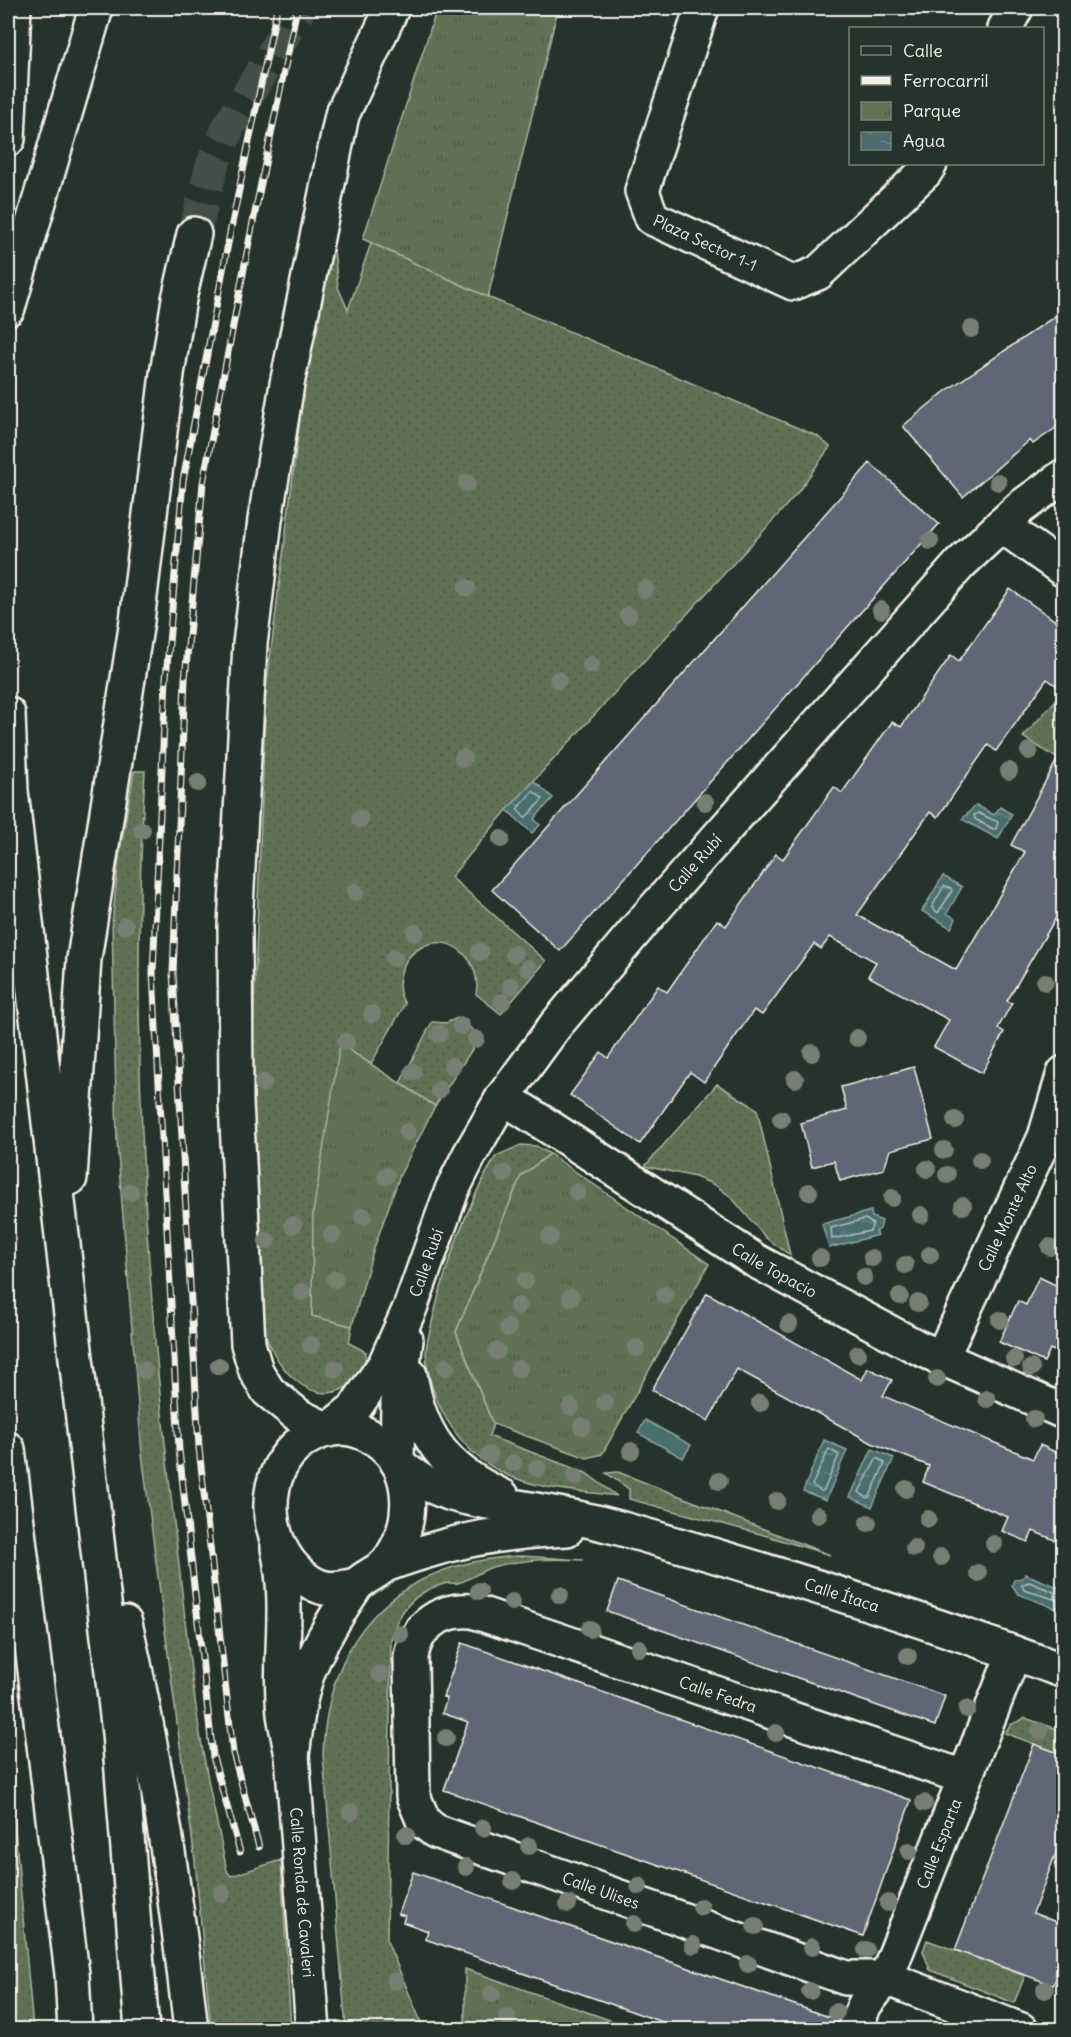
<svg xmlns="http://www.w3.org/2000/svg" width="1071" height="2037" viewBox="0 0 1071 2037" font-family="Delius,sans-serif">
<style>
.grass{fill:url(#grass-dots);stroke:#aab29e;stroke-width:1.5}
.park{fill:url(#park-tufts);stroke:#aab29e;stroke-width:1.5}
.water{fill:url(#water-ripples);stroke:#8ea29f;stroke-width:1.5}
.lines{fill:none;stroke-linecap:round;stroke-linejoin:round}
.shore{stroke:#b0bdb8;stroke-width:1.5}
.building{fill:#616674;stroke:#f4f1e8;stroke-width:1.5}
.secondary-tunnel{stroke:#455049;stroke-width:33;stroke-dasharray:33 16;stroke-linecap:butt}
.minor-casing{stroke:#f4f1e8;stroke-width:38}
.secondary-casing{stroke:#f4f1e8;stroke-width:38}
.minor{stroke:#26332d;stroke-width:33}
.secondary{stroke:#26332d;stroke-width:33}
.rail-casing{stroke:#f4f1e8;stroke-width:7}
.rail{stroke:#26332d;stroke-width:4.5;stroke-dasharray:14;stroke-linecap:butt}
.tree{fill:#777f73}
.labels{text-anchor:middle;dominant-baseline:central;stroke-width:5;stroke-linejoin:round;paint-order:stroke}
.street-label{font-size:16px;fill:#f4f1e8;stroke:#26332d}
</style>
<defs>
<pattern id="grass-dots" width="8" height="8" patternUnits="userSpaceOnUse" patternTransform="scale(1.5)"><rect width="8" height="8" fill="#617255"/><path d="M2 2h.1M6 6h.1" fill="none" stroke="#545b4d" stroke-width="1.8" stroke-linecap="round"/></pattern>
<pattern id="park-tufts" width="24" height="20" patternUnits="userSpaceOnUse" patternTransform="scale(1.5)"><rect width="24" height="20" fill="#617255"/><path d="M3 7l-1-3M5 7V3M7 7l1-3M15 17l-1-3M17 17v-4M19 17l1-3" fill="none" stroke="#545b4d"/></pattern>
<pattern id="water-ripples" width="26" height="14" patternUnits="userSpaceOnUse" patternTransform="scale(1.5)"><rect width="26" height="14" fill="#4a6e6f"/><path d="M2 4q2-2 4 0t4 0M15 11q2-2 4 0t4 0" fill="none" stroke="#658384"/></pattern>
</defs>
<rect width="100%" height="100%" fill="#26332d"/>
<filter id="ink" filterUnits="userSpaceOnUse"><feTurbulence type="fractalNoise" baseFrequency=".0167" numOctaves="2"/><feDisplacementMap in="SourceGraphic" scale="12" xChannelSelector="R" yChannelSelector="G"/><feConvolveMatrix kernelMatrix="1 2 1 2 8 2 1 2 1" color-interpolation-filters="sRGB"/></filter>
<g filter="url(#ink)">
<path class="grass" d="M371 243 488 297 817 436 830 447 798 492 769 525 507 810 451 877 546 961 501 1014 476 994C482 964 454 931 422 947 401 957 393 985 405 1004L371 1064 340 1045 312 1316 352 1326 349 1343 366 1352C365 1359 365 1369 361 1374 357 1380 349 1386 343 1389 305 1406 274 1362 264 1331L255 1180 253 1032 266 690 303 395 327 245 334 250 338 287 348 310Z
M1063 692V762L1023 737Z
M134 771H145C130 1027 144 1277 175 1531 184 1604 190 1679 203 1752 210 1792 219 1832 227 1871L231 1876 281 1860 291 2029H211L195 1861 142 1454 117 1142 112 924 119 858Z
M457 1018 481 1036 435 1106 400 1083 432 1022 446 1023Z
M717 1084 757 1109 790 1255 766 1238 731 1197 715 1185 695 1177 645 1166Z
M521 1145 536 1146 550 1154 521 1176 456 1332 493 1424 489 1436 586 1473 617 1496C580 1491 539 1490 505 1474 460 1453 429 1403 426 1353 426 1345 429 1335 431 1326 444 1269 466 1206 496 1156Z
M618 1472 830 1555 764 1535 629 1499V1489L606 1473Z
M522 1556 583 1560C552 1558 522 1559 492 1567 480 1571 470 1580 458 1583 454 1584 449 1582 444 1584 415 1591 397 1612 391 1640L387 1941 424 2029H346L323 1755C327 1632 400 1561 522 1556Z
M1025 1718 1063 1731V1755L1005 1733 1010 1725Z
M8 1750 33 2029H8Z
M927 1940 1025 1976 1014 2003 930 1970 923 1951Z"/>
<path class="park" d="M437 8H558L488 297 363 239Z
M340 1044 435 1106 400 1175 373 1251 352 1326 312 1316 313 1213Z
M550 1154 709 1264 602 1454 587 1458 493 1424 456 1332 521 1176Z
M465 1969 480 1974 635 2029H465Z"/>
<path class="water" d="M534 781 553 798 534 819 540 825 532 833 507 810Z
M976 805 994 815 1000 807 1012 814 998 839 962 819Z
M943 876 962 887 947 913 956 919 951 928 922 911Z
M871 1211 872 1217 882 1221 880 1229 876 1232 878 1235 829 1248 822 1224Z
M645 1420 691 1445 683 1458 638 1433Z
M824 1440 847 1450 826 1500 803 1491Z
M872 1449 894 1458 872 1507 850 1497Z
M1025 1574 1063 1589 1057 1609 1018 1594 1012 1585 1014 1580 1024 1577Z"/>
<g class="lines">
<path class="shore" d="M533 791 543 799 525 818 517 809Z
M978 813 998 822 996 829H993L975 819 974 815Z
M944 886 951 888 952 891 938 913 932 907Z
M865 1219 873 1224 870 1231 832 1239 831 1228Z
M829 1449 839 1455 824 1490 821 1491 812 1485Z
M877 1458 885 1463 870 1496 867 1498 859 1492Z
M1029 1582 1054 1592V1599L1024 1590 1022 1585Z"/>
</g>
<path class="building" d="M1064 310V422L1033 444 1030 440 963 497 903 426 943 393Z
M870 463 939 524 560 951 492 890Z
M1010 589 1064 627V691L1047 679 996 751 988 745 938 817 930 812 857 915 956 970 1025 852 1011 845 1064 747V904L1007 1001 1012 1003 998 1028 1004 1032 982 1073 934 1047 949 1020 868 976 876 962 830 937 821 949 814 944 762 1015 754 1010 704 1082 690 1072 640 1144 570 1095 601 1052 608 1058 658 986 667 992 717 920 726 926 776 854 783 859 834 787 842 793 892 722 901 727 951 655 959 661Z
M914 1067 933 1139 890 1150 884 1169 840 1181 834 1161 812 1167 801 1123 847 1110 841 1087Z
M1039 1277 1064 1289V1355L1050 1349 1044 1362 999 1342 1018 1301 1026 1305Z
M707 1293 862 1380 868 1368 892 1380 883 1396 1033 1459 1040 1445 1064 1456V1525L1057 1541 1033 1531 1028 1542 1002 1531 1008 1517 923 1482 929 1466 872 1443 737 1369 708 1421 652 1390Z
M618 1581 945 1696 935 1726 607 1611Z
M462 1643 911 1800 863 1936 444 1790 468 1722 442 1713 447 1698 443 1697Z
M1034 1744 1064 1755V1832L1033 1913 1064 1925V1982L1056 1979 1053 1985 955 1950Z
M413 1872 838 2020 836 2030H685L425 1939 428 1931 403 1922 405 1916 398 1914Z"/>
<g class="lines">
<path class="secondary-tunnel" d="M194 234 212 166 229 126 300 8"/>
<defs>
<g id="minor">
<path id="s1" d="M392 8 342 115 287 384 265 520 250 644 235 925 236 1102 248 1344 256 1371 268 1391 299 1416 328 1430 354 1409 385 1364 410 1308 452 1190 470 1154 503 1097 555 1026 648 916 960 564 1021 507 1064 476"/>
<path id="s2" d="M702 8 642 191 652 218 793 283 818 273 925 172 930 164"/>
<path d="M1005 28 1016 8"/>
<path d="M1001 525 1064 570"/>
<path id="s3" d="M503 1097 756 1261 917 1347 1064 1412"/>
<path id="s4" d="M406 1340 398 1403 397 1462C435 1499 480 1500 530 1509 560 1514 590 1520 619 1528 769 1570 917 1617 1064 1671"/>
<path id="s5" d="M941 1359 1045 1137 1064 1073"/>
<path d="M410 1375C420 1436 446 1471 502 1496"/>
<path id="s6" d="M278 1548C291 1608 278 1656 284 1714 286 1727 289 1741 292 1755L313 2030"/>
<path d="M385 1565C452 1541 496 1532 567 1529"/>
<path d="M292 1755C297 1722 299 1688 314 1658 325 1634 340 1609 355 1587 362 1577 378 1573 387 1563 415 1529 417 1468 378 1441 360 1429 345 1425 323 1431 267 1449 257 1518 289 1562 298 1573 310 1585 325 1588 336 1590 345 1587 356 1585"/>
<path id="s7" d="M964 1777 473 1611C441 1608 416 1625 411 1657L413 1796 424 1822 435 1831 846 1978H886L1021 2030"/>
<path id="s8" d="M854 2030 865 2004 886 1978 1014 1653"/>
</g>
<path id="secondary" d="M8 139 14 8
M8 308 96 8
M8 714 11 791 119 1733 142 2030
M70 1178 84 959 137 621 167 374 179 299 194 234
M8 1449 72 1974 75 2030
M125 1623C156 1757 176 1893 191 2030"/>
</defs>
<use href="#minor" class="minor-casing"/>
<use href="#secondary" class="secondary-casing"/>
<use href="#minor" class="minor"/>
<use href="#secondary" class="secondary"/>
<defs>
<path id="rail" d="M259 1847 233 1753 199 1448 173 973 185 679 203 483 250 237 297 8
M240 1852 213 1757 179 1450 153 973 166 678 183 481 230 233 277 8"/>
</defs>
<use href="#rail" class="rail-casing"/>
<use href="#rail" class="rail"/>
</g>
<g class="tree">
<circle cx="971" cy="329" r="9"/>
<circle cx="998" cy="482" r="9"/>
<circle cx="467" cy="483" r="9"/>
<circle cx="930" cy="541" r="9"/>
<circle cx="467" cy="588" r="9"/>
<circle cx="645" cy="589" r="9"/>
<circle cx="881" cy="610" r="9"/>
<circle cx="628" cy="615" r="9"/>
<circle cx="591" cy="665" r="9"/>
<circle cx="558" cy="680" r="9"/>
<circle cx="1029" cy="751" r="9"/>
<circle cx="463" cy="758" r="9"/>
<circle cx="1009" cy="771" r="9"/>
<circle cx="198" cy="783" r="9"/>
<circle cx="705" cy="802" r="9"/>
<circle cx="360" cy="819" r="9"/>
<circle cx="142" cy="830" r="9"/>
<circle cx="501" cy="839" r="9"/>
<circle cx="355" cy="892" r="9"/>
<circle cx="125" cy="926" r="9"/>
<circle cx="415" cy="933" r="9"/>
<circle cx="480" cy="952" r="9"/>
<circle cx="514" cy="954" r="9"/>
<circle cx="394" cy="958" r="9"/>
<circle cx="528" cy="968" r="9"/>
<circle cx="1045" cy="982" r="9"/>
<circle cx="511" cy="986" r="9"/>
<circle cx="502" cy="1002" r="9"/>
<circle cx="372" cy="1014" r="9"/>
<circle cx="461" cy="1026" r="9"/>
<circle cx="439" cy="1034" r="9"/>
<circle cx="857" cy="1038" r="9"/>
<circle cx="476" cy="1039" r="9"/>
<circle cx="346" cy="1042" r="9"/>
<circle cx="812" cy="1053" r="9"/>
<circle cx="452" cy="1066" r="9"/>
<circle cx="413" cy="1072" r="9"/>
<circle cx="795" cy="1079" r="9"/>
<circle cx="263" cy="1083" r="9"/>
<circle cx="439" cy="1090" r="9"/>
<circle cx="781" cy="1119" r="9"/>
<circle cx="955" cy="1120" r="9"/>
<circle cx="407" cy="1132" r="9"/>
<circle cx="944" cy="1150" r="9"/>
<circle cx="980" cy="1160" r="9"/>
<circle cx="927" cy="1169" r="9"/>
<circle cx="504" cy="1174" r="9"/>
<circle cx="947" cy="1175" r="9"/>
<circle cx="386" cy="1176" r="9"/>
<circle cx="130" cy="1192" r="9"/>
<circle cx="577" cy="1192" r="9"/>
<circle cx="809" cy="1192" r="9"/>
<circle cx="892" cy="1198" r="9"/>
<circle cx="963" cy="1206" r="9"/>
<circle cx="921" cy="1215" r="9"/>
<circle cx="363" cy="1216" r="9"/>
<circle cx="293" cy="1225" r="9"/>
<circle cx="332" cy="1235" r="9"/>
<circle cx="550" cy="1237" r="9"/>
<circle cx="267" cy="1241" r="9"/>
<circle cx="1050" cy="1247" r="9"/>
<circle cx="930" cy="1255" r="9"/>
<circle cx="820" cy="1258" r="9"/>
<circle cx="872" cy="1258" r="9"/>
<circle cx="905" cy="1265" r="9"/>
<circle cx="864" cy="1277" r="9"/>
<circle cx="335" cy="1279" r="9"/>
<circle cx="525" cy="1281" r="9"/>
<circle cx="302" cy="1292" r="9"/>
<circle cx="665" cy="1295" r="9"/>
<circle cx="900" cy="1296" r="9"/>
<circle cx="571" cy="1297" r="9"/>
<circle cx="918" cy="1303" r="9"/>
<circle cx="518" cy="1306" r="9"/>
<circle cx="1000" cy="1320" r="9"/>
<circle cx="789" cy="1324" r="9"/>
<circle cx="508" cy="1328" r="9"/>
<circle cx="311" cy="1345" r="9"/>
<circle cx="636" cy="1348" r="9"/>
<circle cx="497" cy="1351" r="9"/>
<circle cx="858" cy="1354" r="9"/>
<circle cx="1014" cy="1359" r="9"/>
<circle cx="219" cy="1366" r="9"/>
<circle cx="446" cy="1367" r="9"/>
<circle cx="1031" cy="1368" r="9"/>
<circle cx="335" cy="1369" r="9"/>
<circle cx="519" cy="1369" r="9"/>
<circle cx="144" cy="1370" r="9"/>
<circle cx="937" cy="1379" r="9"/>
<circle cx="987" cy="1399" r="9"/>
<circle cx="605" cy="1403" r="9"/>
<circle cx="760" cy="1403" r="9"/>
<circle cx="571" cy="1407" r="9"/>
<circle cx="1034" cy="1419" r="9"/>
<circle cx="582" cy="1426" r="9"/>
<circle cx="631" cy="1451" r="9"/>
<circle cx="489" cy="1455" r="9"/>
<circle cx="513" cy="1463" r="9"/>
<circle cx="537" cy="1468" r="9"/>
<circle cx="575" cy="1477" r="9"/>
<circle cx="719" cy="1481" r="9"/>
<circle cx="906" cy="1489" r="9"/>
<circle cx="777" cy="1501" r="9"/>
<circle cx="818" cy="1515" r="9"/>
<circle cx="928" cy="1519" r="9"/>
<circle cx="868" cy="1523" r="9"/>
<circle cx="994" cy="1544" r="9"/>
<circle cx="914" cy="1548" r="9"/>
<circle cx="941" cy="1557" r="9"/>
<circle cx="978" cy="1573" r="9"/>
<circle cx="479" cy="1591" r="9"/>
<circle cx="560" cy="1595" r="9"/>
<circle cx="512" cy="1602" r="9"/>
<circle cx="590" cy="1629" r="9"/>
<circle cx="400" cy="1634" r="9"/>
<circle cx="639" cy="1648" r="9"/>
<circle cx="908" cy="1656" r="9"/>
<circle cx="380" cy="1674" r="9"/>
<circle cx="967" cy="1709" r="9"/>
<circle cx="1040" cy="1731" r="9"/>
<circle cx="776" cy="1733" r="9"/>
<circle cx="446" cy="1738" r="9"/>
<circle cx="924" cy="1803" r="9"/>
<circle cx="351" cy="1812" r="9"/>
<circle cx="483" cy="1828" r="9"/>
<circle cx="406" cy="1835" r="9"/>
<circle cx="529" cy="1846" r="9"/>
<circle cx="909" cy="1851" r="9"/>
<circle cx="466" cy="1867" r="9"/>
<circle cx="513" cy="1881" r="9"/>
<circle cx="639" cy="1886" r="9"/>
<circle cx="222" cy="1893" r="9"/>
<circle cx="888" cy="1903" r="9"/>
<circle cx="568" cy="1904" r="9"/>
<circle cx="701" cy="1907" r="9"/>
<circle cx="634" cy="1924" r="9"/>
<circle cx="755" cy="1926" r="9"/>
<circle cx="693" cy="1945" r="9"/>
<circle cx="812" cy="1947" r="9"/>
<circle cx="866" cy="1950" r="9"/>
<circle cx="748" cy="1964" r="9"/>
<circle cx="395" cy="1981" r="9"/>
<circle cx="1045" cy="1990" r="9"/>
<circle cx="810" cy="1991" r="9"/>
<circle cx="492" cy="1994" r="9"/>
<circle cx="836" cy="2012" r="9"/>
<circle cx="507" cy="2017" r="9"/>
</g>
</g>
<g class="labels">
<g class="street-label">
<text stroke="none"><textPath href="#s2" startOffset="280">Plaza Sector 1-1</textPath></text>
<text stroke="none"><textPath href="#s1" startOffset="2163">Calle Rubí</textPath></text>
<text stroke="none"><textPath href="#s5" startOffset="156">Calle Monte Alto</textPath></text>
<text stroke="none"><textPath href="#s1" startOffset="1677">Calle Rubí</textPath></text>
<text stroke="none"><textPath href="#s3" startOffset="322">Calle Topacio</textPath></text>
<text stroke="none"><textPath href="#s4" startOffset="590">Calle Ítaca</textPath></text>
<text transform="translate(718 1694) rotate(19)">Calle Fedra</text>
<text stroke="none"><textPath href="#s8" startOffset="206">Calle Esparta</textPath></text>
<text stroke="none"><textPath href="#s7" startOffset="962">Calle Ulises</textPath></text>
<text stroke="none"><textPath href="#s6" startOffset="346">Calle Ronda de Cavaleri</textPath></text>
</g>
</g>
<rect width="1071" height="2037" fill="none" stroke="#26332d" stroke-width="30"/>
<rect x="15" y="15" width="1041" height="2007" fill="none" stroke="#f4f1e8" stroke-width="2" filter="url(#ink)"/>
<rect x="849" y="27" width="195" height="138" fill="#26332d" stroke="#787f78" stroke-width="1.5"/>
<rect x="861" y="46" width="30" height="9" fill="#26332d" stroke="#787f78" stroke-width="1.5"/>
<text x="903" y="57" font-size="18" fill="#f4f1e8">Calle</text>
<rect x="861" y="76" width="30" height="9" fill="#f4f1e8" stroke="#787f78" stroke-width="1.5"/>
<text x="903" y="87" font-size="18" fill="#f4f1e8">Ferrocarril</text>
<rect x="861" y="102" width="30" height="18" fill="url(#park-tufts)" stroke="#787f78" stroke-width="1.5"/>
<text x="903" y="117" font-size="18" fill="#f4f1e8">Parque</text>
<rect x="861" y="132" width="30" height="18" fill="url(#water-ripples)" stroke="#787f78" stroke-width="1.5"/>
<text x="903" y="147" font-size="18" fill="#f4f1e8">Agua</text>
</svg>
